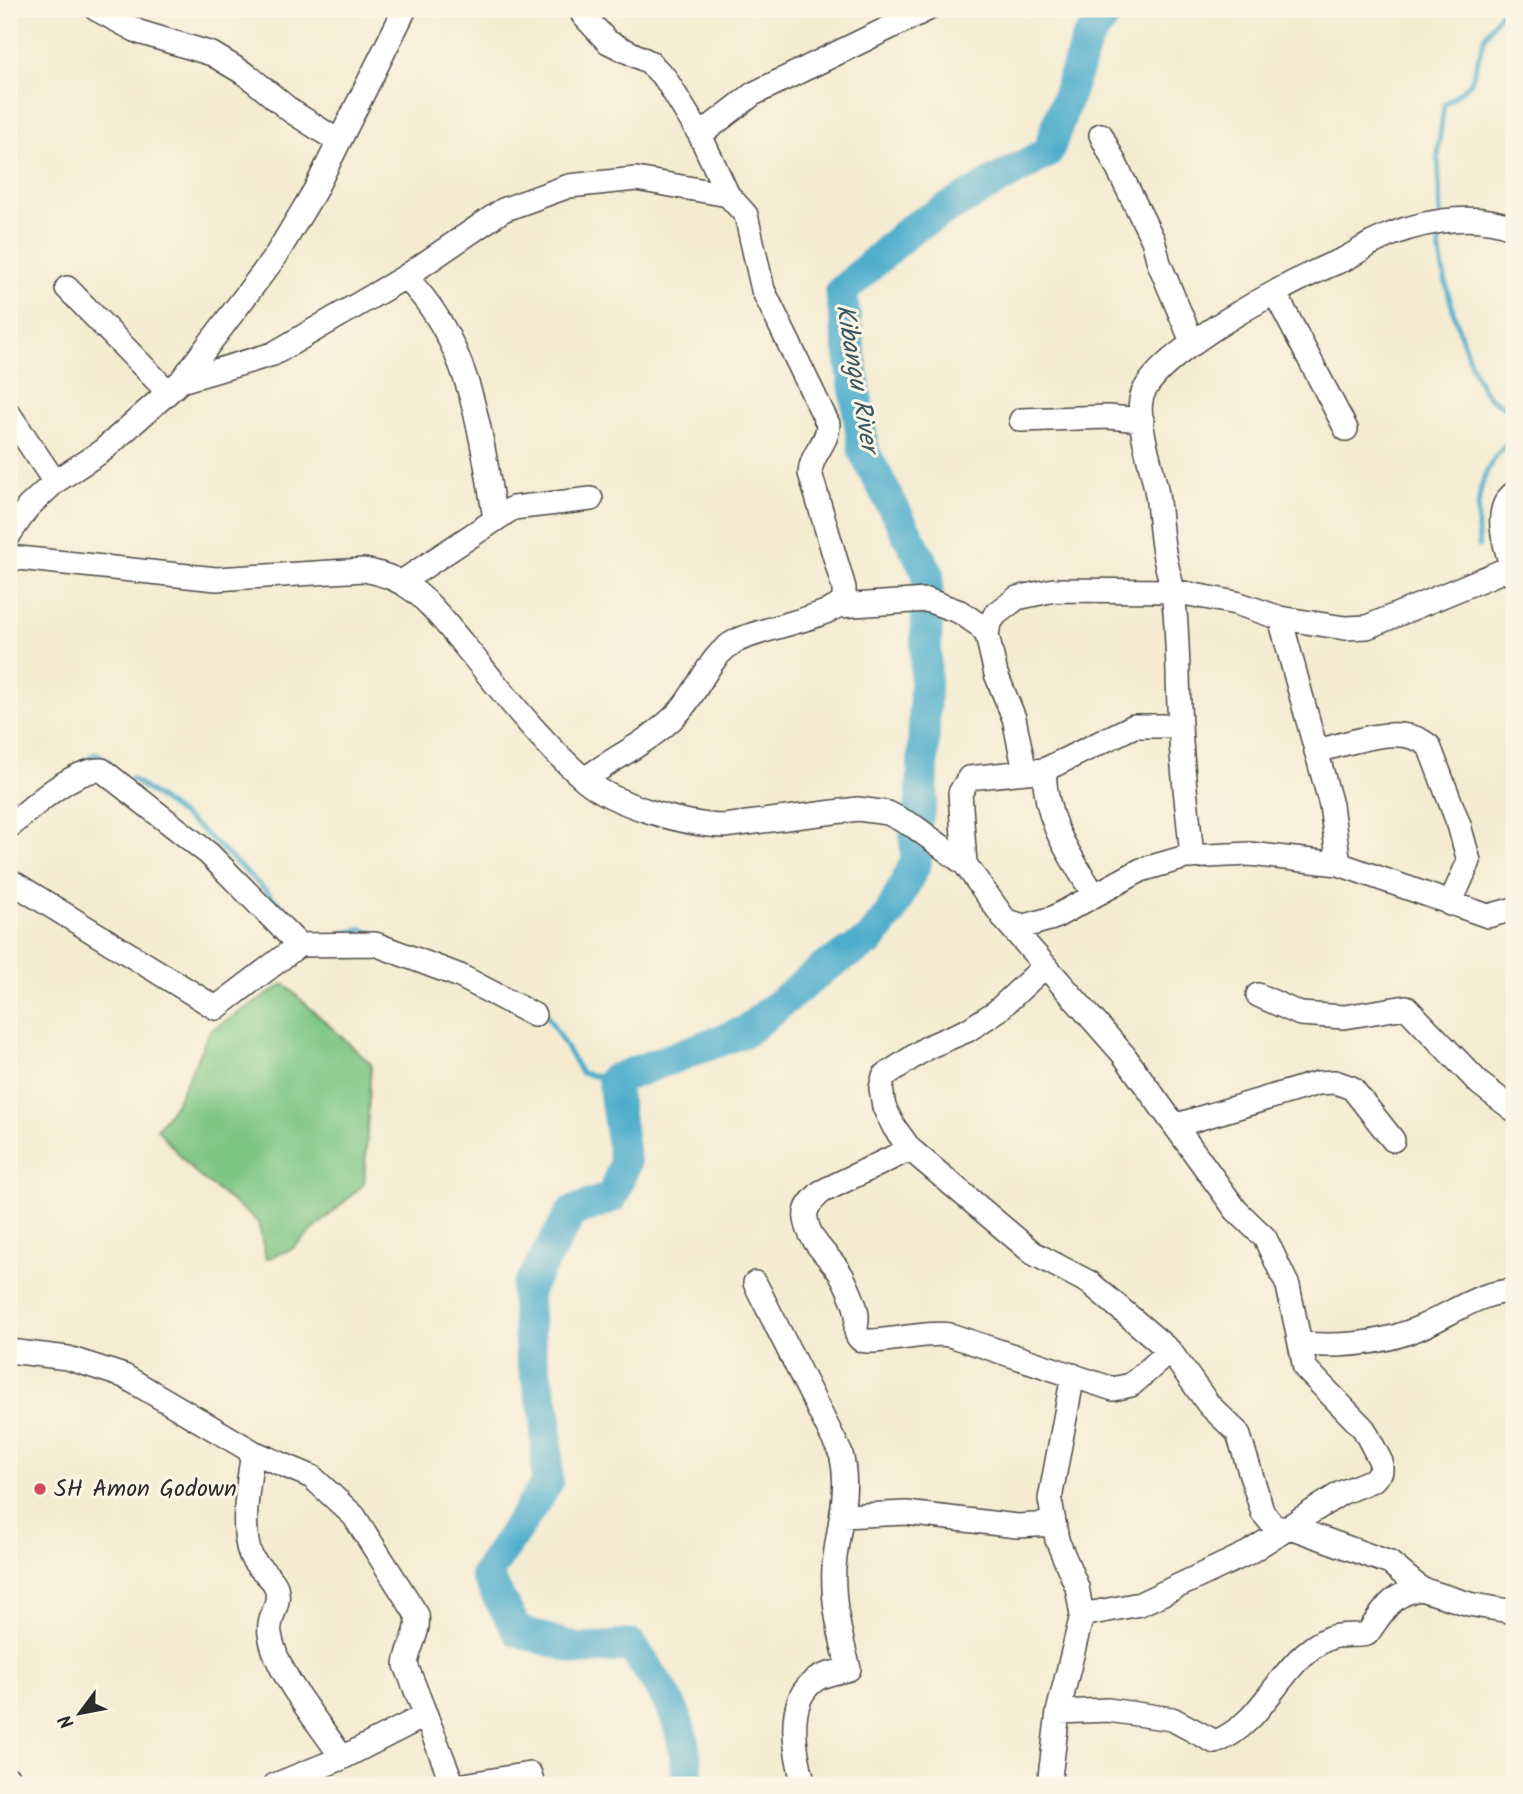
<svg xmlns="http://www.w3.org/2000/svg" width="1523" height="1794" viewBox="0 0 1523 1794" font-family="Kalam,sans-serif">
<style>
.green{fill:#7dc683;stroke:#547857;stroke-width:2}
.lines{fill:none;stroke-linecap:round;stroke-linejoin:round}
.stream{stroke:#4dadcc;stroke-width:5}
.river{stroke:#4dadcc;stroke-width:32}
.minor-casing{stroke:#494844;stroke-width:26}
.minor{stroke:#fff;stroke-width:23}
.poi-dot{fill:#d1495b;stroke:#fcf5e5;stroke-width:2.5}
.labels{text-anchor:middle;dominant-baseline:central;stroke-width:6;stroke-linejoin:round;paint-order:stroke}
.poi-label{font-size:24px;fill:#2b2b2b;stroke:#fcf5e5;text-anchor:start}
.water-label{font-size:26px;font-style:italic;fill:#375863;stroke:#fcf5e5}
</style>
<rect width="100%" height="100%" fill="#fcf5e5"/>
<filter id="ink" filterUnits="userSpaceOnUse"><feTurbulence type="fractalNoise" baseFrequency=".0143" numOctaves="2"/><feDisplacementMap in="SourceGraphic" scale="14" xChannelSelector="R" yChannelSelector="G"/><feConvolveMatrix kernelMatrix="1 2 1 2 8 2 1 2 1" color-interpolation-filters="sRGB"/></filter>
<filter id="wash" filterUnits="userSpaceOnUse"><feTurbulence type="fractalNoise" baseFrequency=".00686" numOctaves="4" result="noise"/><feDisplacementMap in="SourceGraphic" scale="28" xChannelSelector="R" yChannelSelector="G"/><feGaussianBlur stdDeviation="1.57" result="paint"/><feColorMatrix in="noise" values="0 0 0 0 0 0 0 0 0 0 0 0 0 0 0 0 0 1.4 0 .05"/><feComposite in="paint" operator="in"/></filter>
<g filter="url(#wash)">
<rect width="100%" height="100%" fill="#f4ebd1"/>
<path class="green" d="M284 984 371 1064 364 1184 292 1249 266 1259 258 1222 195 1173 157 1129 176 1103 210 1031Z"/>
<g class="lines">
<path class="stream" d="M1440 214 1438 150 1444 105 1471 83 1485 36 1503 9
M1439 227C1434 257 1468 373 1488 396 1494 403 1506 406 1514 413
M1479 546C1475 501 1478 468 1514 437
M83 764 96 753 109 762
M131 778 199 828 314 936
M341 934 363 929 375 934
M539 1011 547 1015 581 1073 613 1080"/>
<path class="river" d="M688 1785C684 1714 669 1701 631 1645L581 1650 518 1631 486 1575 547 1483 546 1415 531 1357 526 1291 572 1212 612 1197 625 1163 613 1080 746 1031 825 967 869 941 890 914 916 862 915 827 922 799 928 573 864 452 841 292 911 229 1048 152 1087 40 1110 9"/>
</g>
</g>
<g filter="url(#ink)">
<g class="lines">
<defs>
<path id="minor" d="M96 9 139 32 212 54 247 75 291 111 338 141
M583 15 608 42 649 62 665 78 700 135
M1101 135 1153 240 1159 263 1193 344
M728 195 700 135 753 94 928 9
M405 277C470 340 481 434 495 519
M67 288 168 392
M1275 293 1346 429
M181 381 273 354 405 277 503 210 569 186 636 179 728 195 746 215 763 290 828 424C828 444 811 453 810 473L844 588C844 594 845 599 841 603 829 617 759 629 736 641 708 655 698 694 676 715 649 742 615 757 585 779
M9 414 55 482
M1021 420 1108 417 1142 420
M1514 493C1489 513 1509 552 1514 577
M9 535 28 507 55 482 102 451 181 381 275 257 314 192 405 9
M9 557 216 579 364 570C415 579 432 607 463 644 501 690 539 740 584 779 614 805 685 825 724 826L858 809 888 813 915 827 965 864 1006 921 1025 926 1053 918 1141 870 1186 857 1250 854 1339 864 1488 916 1514 909
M403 581 513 508 591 499
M839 606 927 600 960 612 979 625 987 635 996 674 1014 718 1025 772
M1280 618 1331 805 1339 864
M987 635 989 624 996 614 1017 598 1054 590 1173 591 1236 603 1280 618 1345 628 1367 627 1512 567
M1316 751C1349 744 1401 721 1429 746L1459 825 1469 861 1450 904
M1044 770C1046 824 1067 850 1094 895
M9 827C30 809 73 768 102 770L209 854 299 945 375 944 460 976 534 1015
M1192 857C1188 813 1182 769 1180 725 1177 681 1179 637 1173 593 1171 579 1166 566 1164 552 1160 531 1160 510 1156 489 1152 467 1135 417 1142 396 1156 352 1296 278 1340 261 1352 256 1361 249 1372 243 1413 222 1472 210 1514 228
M965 864 960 793 969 778 1044 770 1134 726H1180
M9 880 216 1008 299 945
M1006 921 1123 1054 1236 1210 1265 1238 1288 1286 1305 1368 1364 1429 1381 1462V1471L1373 1480 1341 1493 1248 1553 1140 1604 1082 1615
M1045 966 997 1011 968 1030 928 1047 884 1076 881 1088 884 1107 894 1127 910 1149 1033 1253 1090 1283 1170 1351 1209 1405 1238 1433 1263 1513 1275 1527H1290L1390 1563 1421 1589 1469 1604 1514 1612
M1258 995 1300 1014 1344 1017 1406 1007 1480 1084 1514 1110
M1177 1125 1318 1083 1335 1082 1352 1088 1393 1140
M910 1149 821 1192C813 1200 804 1207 806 1219 810 1247 837 1260 846 1284 850 1293 856 1305 857 1315 858 1325 852 1332 861 1340 875 1345 927 1331 950 1335L1113 1389 1131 1385 1170 1351
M755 1283 841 1454C851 1493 837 1528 834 1567 832 1602 840 1635 849 1669 839 1672 826 1673 817 1679 784 1699 795 1753 804 1785
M1302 1344C1341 1347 1382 1344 1419 1328 1450 1315 1480 1291 1514 1291
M9 1351 68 1358 124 1376 253 1452 312 1477 354 1516 417 1615C420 1633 408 1646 406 1665L453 1785
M253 1452C249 1479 239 1533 252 1558 258 1569 272 1576 276 1587 282 1605 267 1617 270 1634 276 1675 320 1723 342 1758
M842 1516 906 1513 1017 1526 1054 1524
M1058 1712 1108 1710 1172 1719 1215 1742C1266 1723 1280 1659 1329 1638 1341 1633 1355 1637 1367 1634 1384 1611 1390 1594 1421 1589
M9 1779 12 1785
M275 1785 342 1758 426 1715
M464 1785 530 1774 533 1785
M1049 1785 1058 1712 1082 1615 1077 1587 1057 1540 1050 1499 1073 1375"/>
</defs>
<use href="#minor" class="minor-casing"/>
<use href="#minor" class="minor"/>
</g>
</g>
<circle class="poi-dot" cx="40" cy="1489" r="7"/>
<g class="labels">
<g class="poi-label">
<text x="54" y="1489">SH Amon Godown</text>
</g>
<g class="water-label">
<text transform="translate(856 378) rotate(80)">Kibangu River</text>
</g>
</g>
<rect width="1523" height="1794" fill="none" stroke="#fcf5e5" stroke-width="35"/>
<g transform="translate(80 1713) rotate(238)" stroke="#fcf5e5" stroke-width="5" paint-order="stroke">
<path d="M0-5L12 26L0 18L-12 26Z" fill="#2b2b2b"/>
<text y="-10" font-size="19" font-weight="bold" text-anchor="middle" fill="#2b2b2b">N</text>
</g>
</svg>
